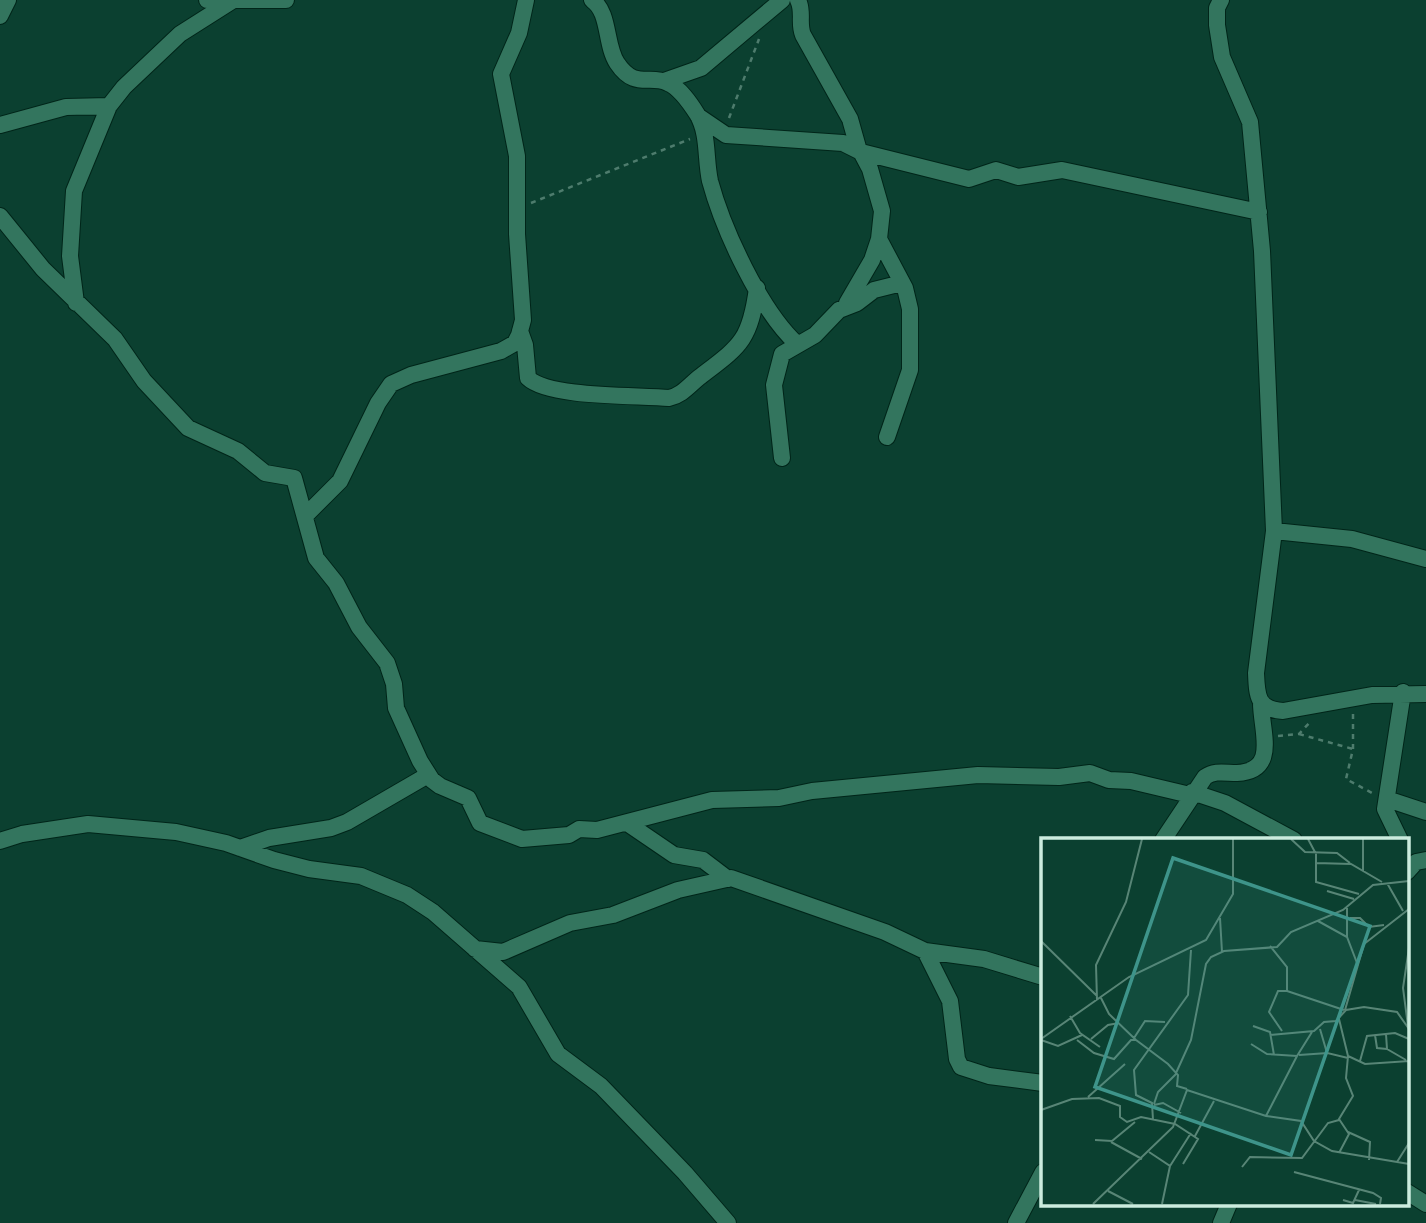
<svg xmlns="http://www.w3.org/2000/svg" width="1426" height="1223" viewBox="0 0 1426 1223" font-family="'Sofia Sans Condensed',sans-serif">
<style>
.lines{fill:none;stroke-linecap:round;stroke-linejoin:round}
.minor-casing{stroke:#012519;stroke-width:18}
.path{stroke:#4e7c6d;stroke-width:2.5;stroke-dasharray:5 5;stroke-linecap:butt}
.minor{stroke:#33755e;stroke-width:16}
.inset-road{fill:none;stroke:#588576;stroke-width:2}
.view{fill:#3e948a;fill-opacity:0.15;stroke:#3e948a;stroke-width:3.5}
.inset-edge{fill:none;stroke:#ccecde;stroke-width:3.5}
</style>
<rect width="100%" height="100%" fill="#0b4030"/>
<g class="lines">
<defs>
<path id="minor" d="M207 0H286
M592 0C610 12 605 45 617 63 635 90 649 74 668 83 680 88 690 103 697 114 709 134 705 158 710 181 723 229 760 310 797 344
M798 0C804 12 798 23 803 35L850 119 859 151
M1221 0 1217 8V25L1222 57 1250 122 1262 251 1274 531 1256 673C1257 696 1257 709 1283 711L1372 695 1426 694
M0 16 8 0
M664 81 701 68 782 0
M698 116 726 135 843 143 861 152 870 169 882 211 879 239 905 288 910 309V370L887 437
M0 125 66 107 109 106
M861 152 969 179 996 170 1018 177 1062 170 1259 212
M0 216 43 269 115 339 144 381 188 428 238 451 265 473 294 478 316 558 336 583 359 627 387 663 394 684 396 708 420 761 432 780 440 786 468 798 480 823 522 839 569 835 579 829 597 830 712 800 779 798 812 791 978 775 1059 777 1090 773 1109 780 1131 781 1190 795
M76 303 70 256 74 191 109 106 124 87 180 34 232 1
M847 303 872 260 879 239
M520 331 525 345 528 378C549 398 637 395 669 398 683 395 690 384 701 376 740 346 750 341 757 288
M782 458 774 385 782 354 815 335 839 310 857 303 874 290 902 283
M305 516 340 481 378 403 391 384 411 375 501 351 515 343 519 335 523 320 517 234V156L501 74 519 33 526 0
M1274 531 1352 539 1426 559
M1192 792 1225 803 1294 840
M1387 799 1426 812
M627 823 674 855 703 860 728 879
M1163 840 1205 777C1215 770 1225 773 1237 773 1279 771 1261 731 1261 703
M1400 840 1385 809 1403 692
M0 841 22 834 88 824 176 832 226 843 274 860 309 869 361 876 407 895 433 912 519 987 558 1054 601 1086 685 1173 728 1223
M240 848 269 838 331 828 347 822 428 775
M1407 872 1416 862 1426 860
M475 949 503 952 570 923 613 915 678 890 731 878 885 932 925 951 984 959 1043 977
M925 951 950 1001 957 1059 961 1067 989 1076 1043 1083
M1407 1192 1426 1204
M1016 1223 1043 1172
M1221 1223 1229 1204"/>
</defs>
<use href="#minor" class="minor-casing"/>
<path class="path" d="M729 118 759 39
M531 203 690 139
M1353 714V749L1346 779 1374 794
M1299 734 1353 749
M1278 736 1299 734 1311 721"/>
<use href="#minor" class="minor"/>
</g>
<g transform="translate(1041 838)">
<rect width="368" height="368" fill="#0b4030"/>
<path class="inset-road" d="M250 1 264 14 296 15 309 25M267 1 275 16V44L318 56M275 25 310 26 341 44M322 33V1M346 45 362 73M286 53 313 61M179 80 181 114M309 80H319L328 89 343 87M277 83 306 99 316 125M306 99V70M0 103 56 158M229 108 246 129V153L303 172M60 160 68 176 95 202M56 162 55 127 85 64 101 1M304 172 323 106 368 71M29 178 39 195 59 209M298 181 307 218 324 226 368 223V250M212 188 229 194 233 217M367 188 362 150 368 110M279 191 286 215 307 220M241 193 228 174 237 153H246M345 196 346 211 365 222M229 197 273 193 283 184 295 183 305 172 323 169 356 174 368 191M334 197 336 210 346 211M93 200 104 183 124 184M0 201 88 139 165 102 192 56V1M50 201 67 187 78 185M0 202 17 208 41 197M36 202 53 215 73 221 90 202H95L127 226 137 237 136 248 146 251M210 206 226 216 256 218 271 194M258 217 287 215M319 223 326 198 354 195 368 201M135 235 150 202 165 126 170 119 183 113 236 109 250 94 302 72 332 47 368 43M47 259 84 226M113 266 117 254 136 235M113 267 122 265 140 275M0 272 31 261 58 260 79 268V279L86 284 100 279 134 286 157 301 142 326M225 278 256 218M112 282 111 265 95 257 93 232 147 157 150 112M307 294 329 304 328 322M154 298 173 263M54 302 71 303 94 284M70 304 101 321M108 314 129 328 121 366M298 315 308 296 298 281 312 258 305 240 307 218M356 324 368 305M129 328 150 295M201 329 209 319 261 320 287 285 298 282M253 334 332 355 340 360 339 366M67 353 92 366M302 362 312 365 318 352M314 362 335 366M52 366 132 289 146 252 225 278 260 283 273 303 291 313 368 326"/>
<path class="view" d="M132 20 329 88 250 317 54 249Z"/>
<rect width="368" height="368" class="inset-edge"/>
</g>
</svg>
